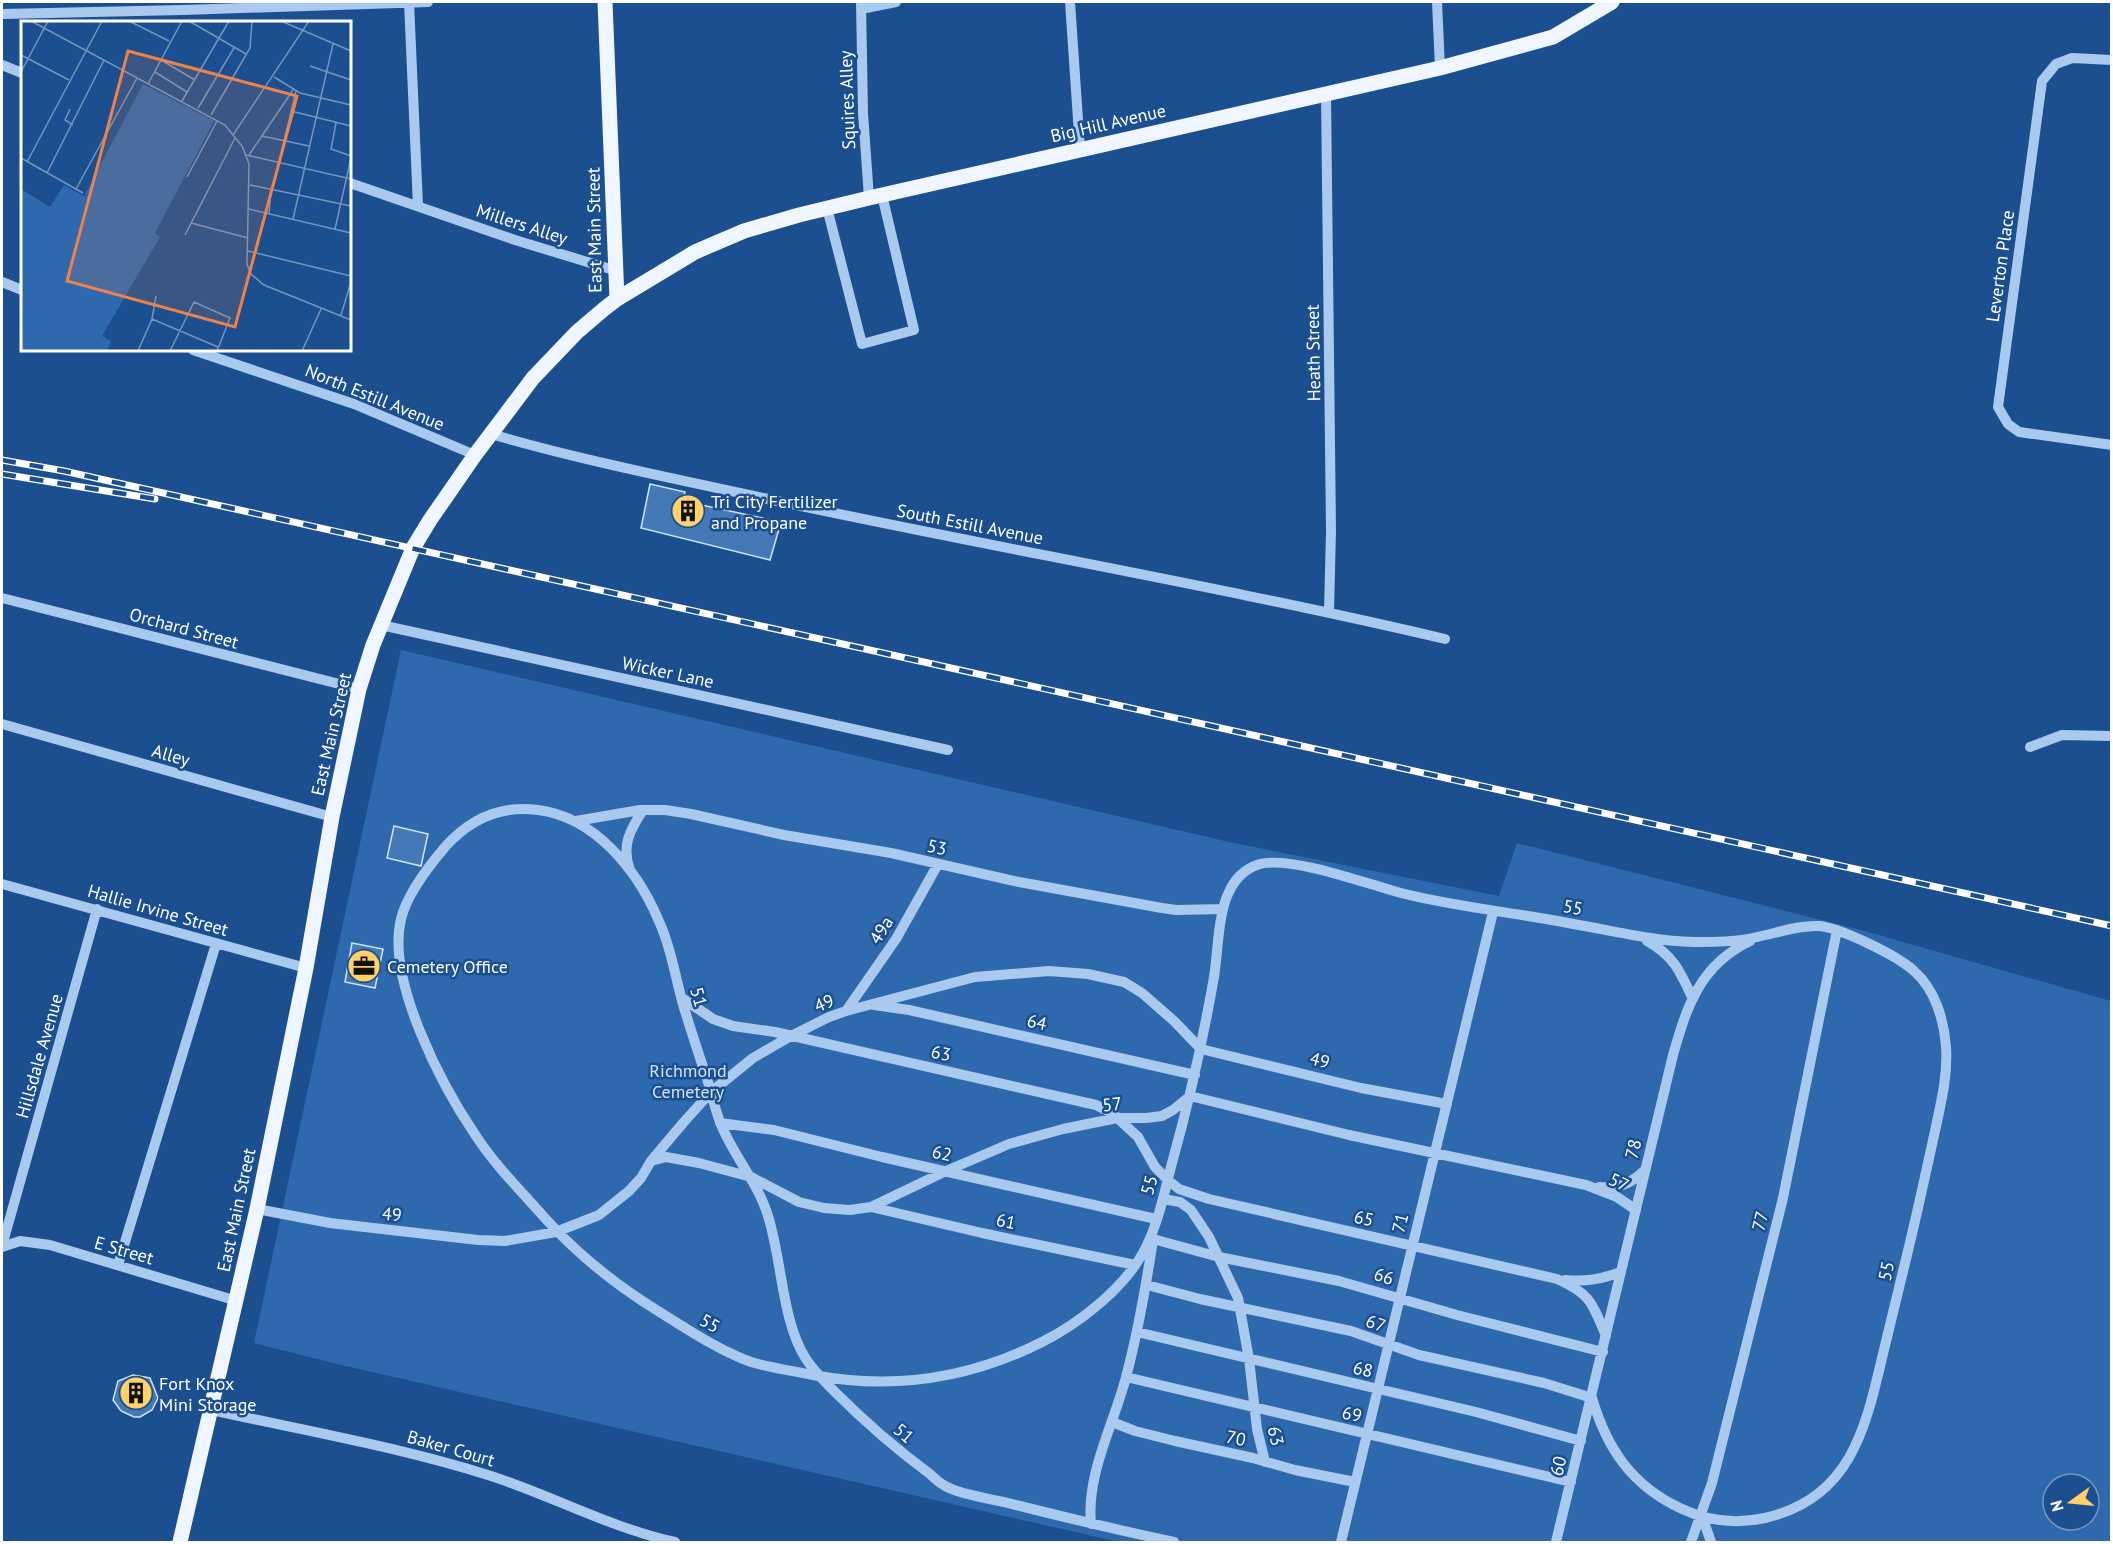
<svg xmlns="http://www.w3.org/2000/svg" width="2113" height="1544" viewBox="0 0 2113 1544" font-family="'PT Sans',sans-serif">
<style>
.green{fill:#2e69ad;fill-rule:evenodd}
.building{fill:#4478b7;stroke:#cfe3fa;stroke-width:1.5}
.lines{fill:none;stroke-linecap:round;stroke-linejoin:round}
.minor{stroke:#a9c9ee;stroke-width:10}
.major{stroke:#f0f6ff;stroke-width:15}
.rail-casing{stroke:#fff;stroke-width:7}
.rail{stroke:#1b4f8f;stroke-width:4.5;stroke-dasharray:14;stroke-linecap:butt}
.labels{text-anchor:middle;dominant-baseline:central;stroke-width:5;stroke-linejoin:round;paint-order:stroke}
.street-label{font-size:18px;fill:#fff;stroke:#1b4f8f}
.poi-label{font-size:18px;fill:#fff;stroke:#1b4f8f;text-anchor:start}
.park-label{font-size:18px;fill:#cfe3fa;stroke:#1b4f8f}
.inset-road{fill:none;stroke:#7695bc;stroke-width:1.5}
.view{fill:#ee8249;fill-opacity:0.15;stroke:#ee8249;stroke-width:3}
.inset-edge{fill:none;stroke:#fff;stroke-width:3}
</style>
<rect width="100%" height="100%" fill="#1b4f8f"/>
<path class="green" d="M401 650 1229 842 1499 896 1517 843 1861 930 2111 1001V1542H1119L337 1364 254 1343ZM2053 1484H2089V1520H2053Z"/>
<path class="building" d="M650 484 685 492 683 501 781 522 770 560 641 528Z
M394 826 428 834 421 866 387 858Z
M352 943 383 949 375 988 345 982Z
M133 1375 150 1378 158 1398 152 1410 140 1417H134L121 1411 113 1400 118 1381Z"/>
<g class="lines">
<path class="minor" d="M409 2 418 206
M861 2 863 113 869 198
M1070 2 1080 149
M1437 2 1440 68
M861 9 896 2
M2 14 183 10 428 2
M2112 60 2072 58 2056 64 2042 81 1998 407 2008 424 2019 432 2112 445
M2 65 22 73
M1326 94 1331 531 1329 611
M350 183 515 240 617 271
M827 208 862 344 914 330 882 195
M2 282 22 290
M193 350 354 404 475 455
M491 434C580 460 672 478 763 498 990 547 1219 586 1445 639
M2 598 359 689
M381 625 948 750
M2 724 332 817
M2030 747 2062 735 2112 736
M576 821 640 810H665L691 814 784 835 891 853 1019 882 1162 908 1176 910 1223 909
M630 870C621 846 630 830 643 810
M2 884 306 968
M1647 941C1673 955 1680 971 1692 997
M682 998 713 1019 733 1026 775 1032 1096 1105 1112 1113 1138 1137 1155 1167 1168 1180 1179 1189 1209 1199 1557 1279C1591 1294 1592 1303 1606 1336
M874 1005 909 1010 1195 1075
M846 1011 896 939 938 864
M720 1123 774 1130 882 1157 1156 1219 1155 1225
M651 1161 666 1157 699 1163 751 1177 799 1202 824 1208 850 1210 871 1207 946 1171 1009 1144 1063 1129 1117 1118H1146L1162 1116 1173 1110 1190 1096 1349 1135 1586 1185 1617 1197 1636 1210
M1599 1187C1619 1189 1630 1184 1644 1171
M1163 1199 1180 1202 1191 1210 1209 1237 1238 1298 1249 1359 1257 1429 1265 1462
M871 1207 982 1233 1135 1265
M257 1209 330 1223 478 1240 505 1241 556 1232 599 1215 629 1191 641 1178 651 1161 683 1123 711 1092 753 1058 791 1036 829 1017 846 1011 975 977 1049 971 1088 974 1124 982 1142 993 1174 1021 1201 1049 1361 1088 1447 1104
M1153 1239 1219 1257 1339 1281 1457 1315 1603 1352
M2 1246 97 909
M2 1247 20 1241 50 1245 237 1301
M118 1265 216 944
M1565 1280C1586 1282 1601 1279 1621 1272
M1147 1285 1200 1299 1351 1331 1419 1355 1544 1383 1592 1398
M1137 1332 1476 1412 1581 1441
M1126 1377 1571 1482
M212 1410C305 1431 400 1447 491 1476 553 1496 611 1528 675 1542
M1112 1422 1135 1431 1175 1441 1253 1458 1295 1470 1355 1482
M1702 1516 1711 1542
M1091 1524C1086 1474 1114 1424 1126 1377 1138 1332 1146 1286 1153 1240
M1174 1542C1118 1530 1063 1517 1008 1503 991 1499 963 1495 947 1487 941 1484 935 1479 930 1474 896 1449 864 1421 834 1391 824 1381 814 1371 806 1359 782 1322 782 1260 768 1216 758 1182 733 1156 720 1122 715 1109 712 1095 708 1082 699 1055 690 1028 682 1001 675 974 670 945 658 919 637 870 595 817 538 810 501 805 470 819 445 847 428 867 407 894 401 919 386 980 442 1086 476 1136 495 1165 520 1190 544 1217 576 1253 616 1285 658 1311 687 1329 718 1350 751 1362 771 1368 793 1371 813 1375 892 1390 968 1379 1040 1343 1079 1324 1128 1286 1147 1245 1159 1220 1165 1190 1172 1163 1189 1102 1203 1040 1214 977 1218 952 1218 916 1228 894 1234 880 1243 870 1257 865 1287 854 1367 884 1401 893 1456 907 1512 912 1568 923 1610 930 1651 941 1694 942 1714 942 1737 942 1757 937 1777 933 1798 925 1819 926 1841 928 1898 956 1914 971 1935 989 1944 1020 1946 1047 1948 1075 1941 1103 1935 1131 1926 1172 1917 1214 1907 1255 1899 1289 1890 1324 1882 1358 1865 1431 1849 1499 1765 1518 1737 1524 1708 1521 1682 1509 1632 1486 1607 1449 1592 1398
M1341 1542 1493 912
M1556 1542 1673 1055C1687 1006 1700 965 1750 941
M1691 1542 1712 1483 1783 1198 1837 930"/>
<path class="major" d="M605 2 617 299
M180 1542 257 1209 306 968 332 817 359 689 373 645 413 548 430 520 475 455 533 378 577 332 604 309 617 299 695 252 744 231 799 215 869 198 1440 68 1553 37 1612 2"/>
<defs>
<path id="rail" d="M2 460 64 471 2112 926
M2 474 155 499"/>
</defs>
<use href="#rail" class="rail-casing"/>
<use href="#rail" class="rail"/>
</g>
<defs>
<symbol id="building-disc" viewBox="-11 -11 22 22"><circle r="9.5" fill="#ffd166" stroke="#1b4f8f"/><path d="M-4-6H4V6H1V3H-1V6H-4ZM-2.5-4.3h1.7v1.8h-1.7ZM.8-4.3h1.7v1.8H.8ZM-2.5-1h1.7V.8h-1.7ZM.8-1h1.7V.8H.8Z" fill="#111"/></symbol>
<symbol id="office-disc" viewBox="-11 -11 22 22"><circle r="9.5" fill="#ffd166" stroke="#1b4f8f"/><path d="M-6-3h4V-5.5h4V-3h4V5H-6ZM-1-4.5V-3h2v-1.5ZM-6 0V1H6V0Z" fill="#111"/></symbol>
</defs>
<g fill-rule="evenodd">
<use href="#building-disc" x="669" y="492" width="38" height="38"/>
<use href="#office-disc" x="345" y="947" width="38" height="38"/>
<use href="#building-disc" x="117" y="1374" width="38" height="38"/>
</g>
<g class="labels">
<g class="street-label">
<text transform="translate(847 100) rotate(-92)">Squires Alley</text>
<text transform="translate(1108 123) rotate(-13)">Big Hill Avenue</text>
<text transform="translate(522 224) rotate(18)">Millers Alley</text>
<text transform="translate(594 230) rotate(-91)">East Main Street</text>
<text transform="translate(2000 266) rotate(-82)">Leverton Place</text>
<text transform="translate(1313 353) rotate(-91)">Heath Street</text>
<text transform="translate(375 397) rotate(22)">North Estill Avenue</text>
<text transform="translate(970 524) rotate(11)">South Estill Avenue</text>
<text transform="translate(184 628) rotate(15)">Orchard Street</text>
<text transform="translate(668 672) rotate(12)">Wicker Lane</text>
<text transform="translate(331 734) rotate(-77)">East Main Street</text>
<text transform="translate(171 755) rotate(16)">Alley</text>
<text transform="translate(937 847) rotate(13)">53</text>
<text transform="translate(1573 907) rotate(10)">55</text>
<text transform="translate(158 910) rotate(16)">Hallie Irvine Street</text>
<text transform="translate(881 930) rotate(-58)">49a</text>
<text transform="translate(699 997) rotate(74)">51</text>
<text transform="translate(824 1003) rotate(-23)">49</text>
<text transform="translate(1037 1022) rotate(13)">64</text>
<text transform="translate(941 1053) rotate(12)">63</text>
<text transform="translate(39 1056) rotate(-74)">Hillsdale Avenue</text>
<text transform="translate(1320 1060) rotate(15)">49</text>
<text transform="translate(1112 1104) rotate(-6)">57</text>
<text transform="translate(1633 1149) rotate(-76)">78</text>
<text transform="translate(942 1153) rotate(13)">62</text>
<text transform="translate(1619 1182) rotate(26)">57</text>
<text transform="translate(1149 1185) rotate(-74)">55</text>
<text transform="translate(236 1210) rotate(-78)">East Main Street</text>
<text transform="translate(392 1214) rotate(6)">49</text>
<text transform="translate(1364 1218) rotate(13)">65</text>
<text transform="translate(1006 1221) rotate(11)">61</text>
<text transform="translate(1760 1221) rotate(-76)">77</text>
<text transform="translate(1400 1223) rotate(-76)">71</text>
<text transform="translate(124 1250) rotate(16)">E Street</text>
<text transform="translate(1886 1271) rotate(-77)">55</text>
<text transform="translate(1384 1276) rotate(17)">66</text>
<text transform="translate(710 1323) rotate(29)">55</text>
<text transform="translate(1376 1323) rotate(19)">67</text>
<text transform="translate(1363 1369) rotate(13)">68</text>
<text transform="translate(1352 1414) rotate(12)">69</text>
<text transform="translate(904 1433) rotate(41)">51</text>
<text transform="translate(1276 1436) rotate(78)">63</text>
<text transform="translate(1236 1438) rotate(12)">70</text>
<text transform="translate(451 1448) rotate(16)">Baker Court</text>
<text transform="translate(1558 1466) rotate(-76)">60</text>
</g>
<g class="poi-label">
<text x="711" y="501">Tri City Fertilizer<tspan x="711" dy="21">and Propane</tspan></text>
<text x="387" y="966">Cemetery Office</text>
<text x="159" y="1383">Fort Knox<tspan x="159" dy="21">Mini Storage</tspan></text>
</g>
<g class="park-label">
<text x="688" y="1070">Richmond<tspan x="688" dy="21">Cemetery</tspan></text>
</g>
</g>
<g transform="translate(21 21)">
<rect width="330" height="330" fill="#1b4f8f"/>
<path d="M122 63 193 100 134 212 139 216 81 315 90 320 86 330H0V168L29 186 43 164 63 175Z" fill="#2e69ad"/>
<path class="inset-road" d="M10 0 204 104 221 125 228 143 226 243 230 253 243 264 330 299M108 0 148 20M168 0 225 33M260 0 330 30M0 34 48 59M140 39 174 59M289 45 330 59M0 51 27 0M134 51 166 71M253 56 279 72 330 84M127 63 161 0M161 80 208 0M177 87 213 27M49 88 44 99 52 104M270 90 330 105M190 94 229 27 231 0M315 102 310 128 330 135M212 114 288 0M241 115 288 125M225 134 330 158M228 134 272 69M0 137 62 172M6 141 81 0M258 141 275 70M26 152 83 39M166 156 196 100M229 164 330 185M55 168 116 57M228 188 330 212M248 193 250 169M272 198 312 23M170 202 227 217M314 208 330 137M164 214 214 117M227 230 330 255M320 294 330 261M131 298 197 326M131 298 135 275M117 330 131 298M149 330 173 281 209 297 196 330M281 330 300 288"/>
<path class="view" d="M107 30 276 75 214 306 46 260Z"/>
<rect width="330" height="330" class="inset-edge"/>
</g>
<rect width="2113" height="1544" fill="none" stroke="#ffffff" stroke-width="6"/>
<g transform="translate(2071 1502) rotate(255)"><circle r="28" fill="#1b4f8f" stroke="#7695bc" stroke-width="1.5"/>
<path d="M0-4.5L10 22L0 15L-10 22Z" fill="#ffd166"/>
<text y="-9" font-size="16" font-weight="bold" text-anchor="middle" fill="#ffffff">N</text>
</g>
</svg>
